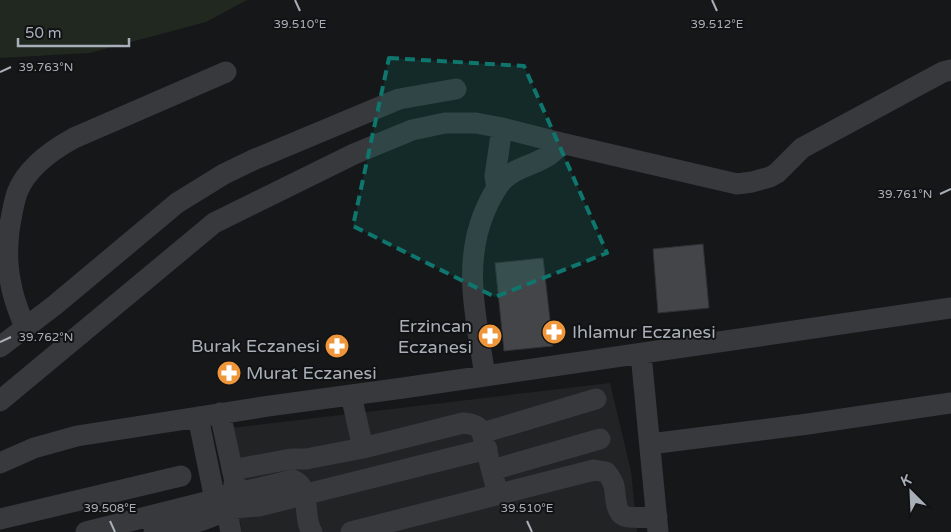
<svg xmlns="http://www.w3.org/2000/svg" width="951" height="532" viewBox="0 0 951 532" font-family="'Varela Round',sans-serif">
<style>
.built{fill:#222325}
.green{fill:#202820}
.building{fill:#434548;stroke:#303134}
.lines{fill:none;stroke-linecap:round;stroke-linejoin:round}
.minor{stroke:#37393d;stroke-width:21}
.marked{fill:#0f766e;fill-opacity:0.2;stroke:#0f766e;stroke-width:4;stroke-dasharray:10 6;stroke-linejoin:round}
.ticks{fill:none;stroke:#a9afb8;stroke-width:2}
.labels{text-anchor:middle;dominant-baseline:central;stroke-width:4;stroke-linejoin:round;paint-order:stroke}
.poi-label{font-size:18px;fill:#a9afb8;stroke:#111213;text-anchor:end}
.ticks-label{font-size:12px;text-anchor:middle;fill:#a9afb8;stroke:#111213;stroke-width:4;stroke-linejoin:round;paint-order:stroke}
</style>
<rect width="100%" height="100%" fill="#161718"/>
<path class="built" d="M610 383 631 471 637 532H242L223 429Z"/>
<path class="green" d="M0 0H247L206 22 90 53 0 58Z"/>
<path class="building" d="M703 244 709 308 658 313 653 249Z
M543 258 553 346 504 351 495 263Z"/>
<g class="lines">
<path class="minor" d="M497 188 495 176 502 128
M25 328C20 314 13 299 11 284 7 267 7 248 9 231 11 218 13 205 17 193 26 169 52 150 74 138L226 72
M0 347 55 305 177 203 224 174 253 160 399 99 456 89
M641 354 658 532
M485 376C477 322 462 267 484 213 489 201 494 190 503 180 518 165 539 165 553 152 556 150 558 146 561 143
M351 395 363 448
M0 401 214 223 354 154 412 130 445 123H476L502 128 561 143 737 184 752 182 770 177 777 173 802 148 915 87 943 72 951 70
M220 413 235 482 234 484
M198 417 213 490 222 499
M482 433 596 399
M650 444 808 424 951 403
M0 463 34 448 77 436 269 406 403 388 951 308
M232 470 291 459H306L363 448 463 423C472 424 479 425 482 433L498 495
M492 470 600 439
M232 498 242 492 293 480C312 487 302 517 312 532
M233 508 259 506 487 449
M229 511V523L231 532
M0 519 181 476
M86 532 210 501 220 502
M154 532C178 526 204 523 224 510
M351 532 594 470 606 472C610 477 613 481 614 486 616 495 615 512 624 516 632 519 649 517 657 517"/>
</g>
<path class="marked" d="M389 58 524 66 607 253 495 297 353 226Z"/>
<path class="ticks" d="M295 0 300 11M712 0 717 11M0 72 11 67M940 194 951 189M0 342 11 337M110 521 115 532M527 521 532 532"/>
<defs>
<symbol id="pharmacy-disc" viewBox="-11 -11 22 22"><circle r="9.5" fill="#ee9639" stroke="#111213"/><path d="M-2-6h4v4h4v4h-4v4h-4v-4h-4v-4h4Z" fill="#fff"/></symbol>
</defs>
<g fill-rule="evenodd">
<use href="#pharmacy-disc" x="540" y="318" width="28" height="28"/>
<use href="#pharmacy-disc" x="476" y="322" width="28" height="28"/>
<use href="#pharmacy-disc" x="323" y="332" width="28" height="28"/>
<use href="#pharmacy-disc" x="215" y="359" width="28" height="28"/>
</g>
<g class="labels">
<g class="poi-label">
<text x="472" y="326">Erzincan<tspan x="472" dy="21">Eczanesi</tspan></text>
<text x="572" y="332" text-anchor="start">Ihlamur Eczanesi</text>
<text x="320" y="346">Burak Eczanesi</text>
<text x="246" y="373" text-anchor="start">Murat Eczanesi</text>
</g>
</g>
<g class="ticks-label">
<text x="300" y="28">39.510°E</text>
<text x="717" y="28">39.512°E</text>
<text x="46" y="71">39.763°N</text>
<text x="905" y="198">39.761°N</text>
<text x="46" y="341">39.762°N</text>
<text x="110" y="512">39.508°E</text>
<text x="527" y="512">39.510°E</text>
</g>
<g transform="translate(911 492) rotate(336)" stroke="#111213" stroke-width="4" paint-order="stroke">
<path d="M0-4L9 19L0 12L-9 19Z" fill="#a9afb8"/>
<text y="-8" font-size="14" font-weight="bold" text-anchor="middle" fill="#a9afb8">K</text>
</g>
<path d="M18 38v8h111v-8" fill="none" stroke="#a9afb8" stroke-width="2.5"/>
<text x="25" y="38" font-size="15" fill="#a9afb8" stroke="#111213" stroke-width="4" paint-order="stroke">50 m</text>
</svg>
